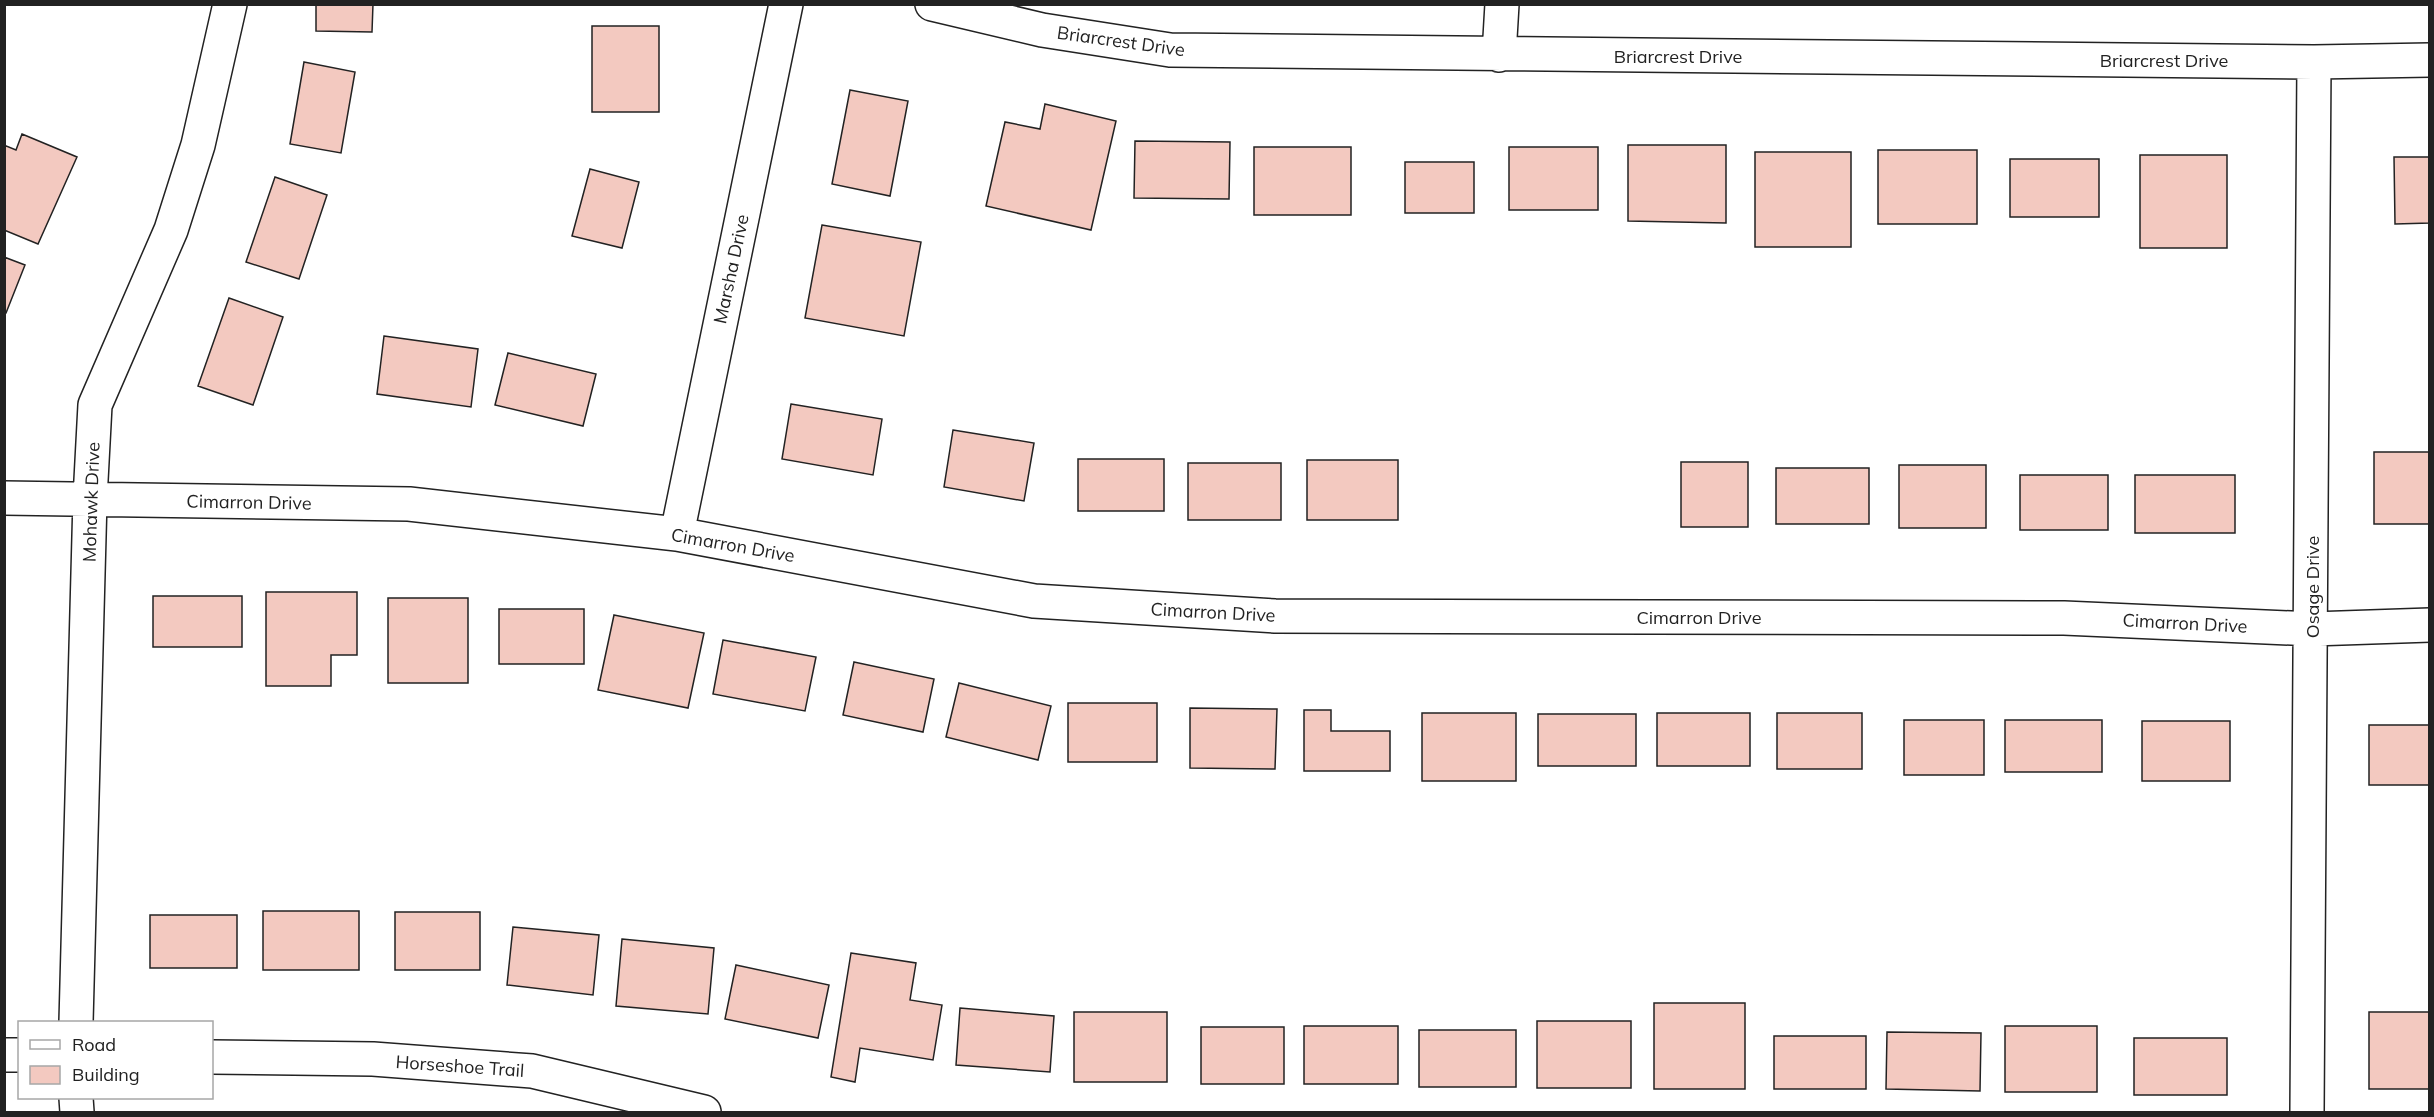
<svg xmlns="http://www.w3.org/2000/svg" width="2434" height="1117" viewBox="0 0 2434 1117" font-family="Mulish,sans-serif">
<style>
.building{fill:#f3c9c0;stroke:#222;stroke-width:1.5}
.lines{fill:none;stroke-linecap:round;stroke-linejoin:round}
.street-casing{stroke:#222;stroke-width:36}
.street{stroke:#fff;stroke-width:33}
.labels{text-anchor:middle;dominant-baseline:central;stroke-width:4.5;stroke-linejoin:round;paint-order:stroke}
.street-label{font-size:18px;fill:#222;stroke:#fff}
</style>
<rect width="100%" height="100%" fill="#fff"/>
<path class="building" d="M316 4H373L372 32 316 31Z
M592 26H659V112H592Z
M304 62 355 72 341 153 290 144Z
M850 90 908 101 890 196 832 184Z
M1045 104 1116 121 1091 230 986 206 1005 122 1040 129Z
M22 134 77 157 38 244 4 230V145L16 150Z
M1135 141 1230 142 1229 199 1134 198Z
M1628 145H1726V223L1628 221Z
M1254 147H1351V215H1254Z
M1509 147H1598V210H1509Z
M1878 150H1977V224H1878Z
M1755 152H1851V247H1755Z
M2140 155H2227V248H2140Z
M2394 157H2430V223L2395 224Z
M2010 159H2099V217H2010Z
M1405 162H1474V213H1405Z
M590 169 639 182 622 248 572 236Z
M275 177 327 195 299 279 246 262Z
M822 225 921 242 904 336 805 318Z
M4 257 25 265 6 313H4Z
M229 298 283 317 253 405 198 386Z
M384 336 478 349 471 407 377 394Z
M508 353 596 374 583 426 495 405Z
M791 404 882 419 873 475 782 459Z
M953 430 1034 443 1024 501 944 487Z
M2374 452H2430V524H2374Z
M1078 459H1164V511H1078Z
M1307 460H1398V520H1307Z
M1681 462H1748V527H1681Z
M1188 463H1281V520H1188Z
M1899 465H1986V528H1899Z
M1776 468H1869V524H1776Z
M2020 475H2108V530H2020Z
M2135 475H2235V533H2135Z
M266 592H357V655H331V686H266Z
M153 596H242V647H153Z
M388 598H468V683H388Z
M499 609H584V664H499Z
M614 615 704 633 688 708 598 690Z
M723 640 816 657 805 711 713 694Z
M854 662 934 679 923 732 843 715Z
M959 683 1051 706 1038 760 946 737Z
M1068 703H1157V762H1068Z
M1190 708 1277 709 1275 769 1190 768Z
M1304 710H1331V731H1390V771H1304Z
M1422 713H1516V781H1422Z
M1657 713H1750V766H1657Z
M1777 713H1862V769H1777Z
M1538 714H1636V766H1538Z
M1904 720H1984V775H1904Z
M2005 720H2102V772H2005Z
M2142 721H2230V781H2142Z
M2369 725H2430V785H2369Z
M263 911H359V970H263Z
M395 912H480V970H395Z
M150 915H237V968H150Z
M513 927 599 935 593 995 507 985Z
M622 939 714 948 708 1014 616 1006Z
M851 953 916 963 910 1000 942 1005 933 1060 860 1048 855 1082 831 1077Z
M736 965 829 985 818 1038 725 1019Z
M1654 1003H1745V1089H1654Z
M960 1008 1054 1016 1050 1072 956 1065Z
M1074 1012H1167V1082H1074Z
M2369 1012H2430V1089H2369Z
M1537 1021H1631V1088H1537Z
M1304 1026H1398V1084H1304Z
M2005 1026H2097V1092H2005Z
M1201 1027H1284V1084H1201Z
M1419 1030H1516V1087H1419Z
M1887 1032 1981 1033 1980 1091 1886 1089Z
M1774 1036H1866V1089H1774Z
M2134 1038H2227V1095H2134Z"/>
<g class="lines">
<defs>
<path id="street" d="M932 4 1042 30 1170 50 2314 62 2430 60
M1499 55 1502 4
M4 498 409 504 677 534 1034 601 1275 616 2064 618 2312 629 2430 625
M677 534 786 4
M76 1022 90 499 95 405 171 230 198 145 230 4
M4 1055H20
M212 1057 373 1059 532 1071 704 1112
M76 1098 77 1112
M2307 1112 2314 62"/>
</defs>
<use href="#street" class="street-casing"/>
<use href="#street" class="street"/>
</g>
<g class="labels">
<g class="street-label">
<text transform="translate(1121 41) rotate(8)">Briarcrest Drive</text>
<text x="1678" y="56">Briarcrest Drive</text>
<text x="2164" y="60">Briarcrest Drive</text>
<text transform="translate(731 269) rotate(-78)">Marsha Drive</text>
<text transform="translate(91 502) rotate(-88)">Mohawk Drive</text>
<text transform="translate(249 502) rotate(1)">Cimarron Drive</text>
<text transform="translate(733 545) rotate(10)">Cimarron Drive</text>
<text transform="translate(2312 587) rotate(-90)">Osage Drive</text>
<text transform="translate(1213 612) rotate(3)">Cimarron Drive</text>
<text x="1699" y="617">Cimarron Drive</text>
<text transform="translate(2185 623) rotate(3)">Cimarron Drive</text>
<text transform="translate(460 1066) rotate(4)">Horseshoe Trail</text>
</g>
</g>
<rect width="2434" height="1117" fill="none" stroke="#222222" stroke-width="12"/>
<rect x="18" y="1021" width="195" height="78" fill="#ffffff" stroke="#a7a7a7" stroke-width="1.5"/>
<rect x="30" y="1040" width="30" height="9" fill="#ffffff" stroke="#a7a7a7" stroke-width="1.5"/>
<text x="72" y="1051" font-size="18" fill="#222222">Road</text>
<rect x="30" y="1066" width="30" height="18" fill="#f3c9c0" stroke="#a7a7a7" stroke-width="1.5"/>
<text x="72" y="1081" font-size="18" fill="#222222">Building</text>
</svg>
